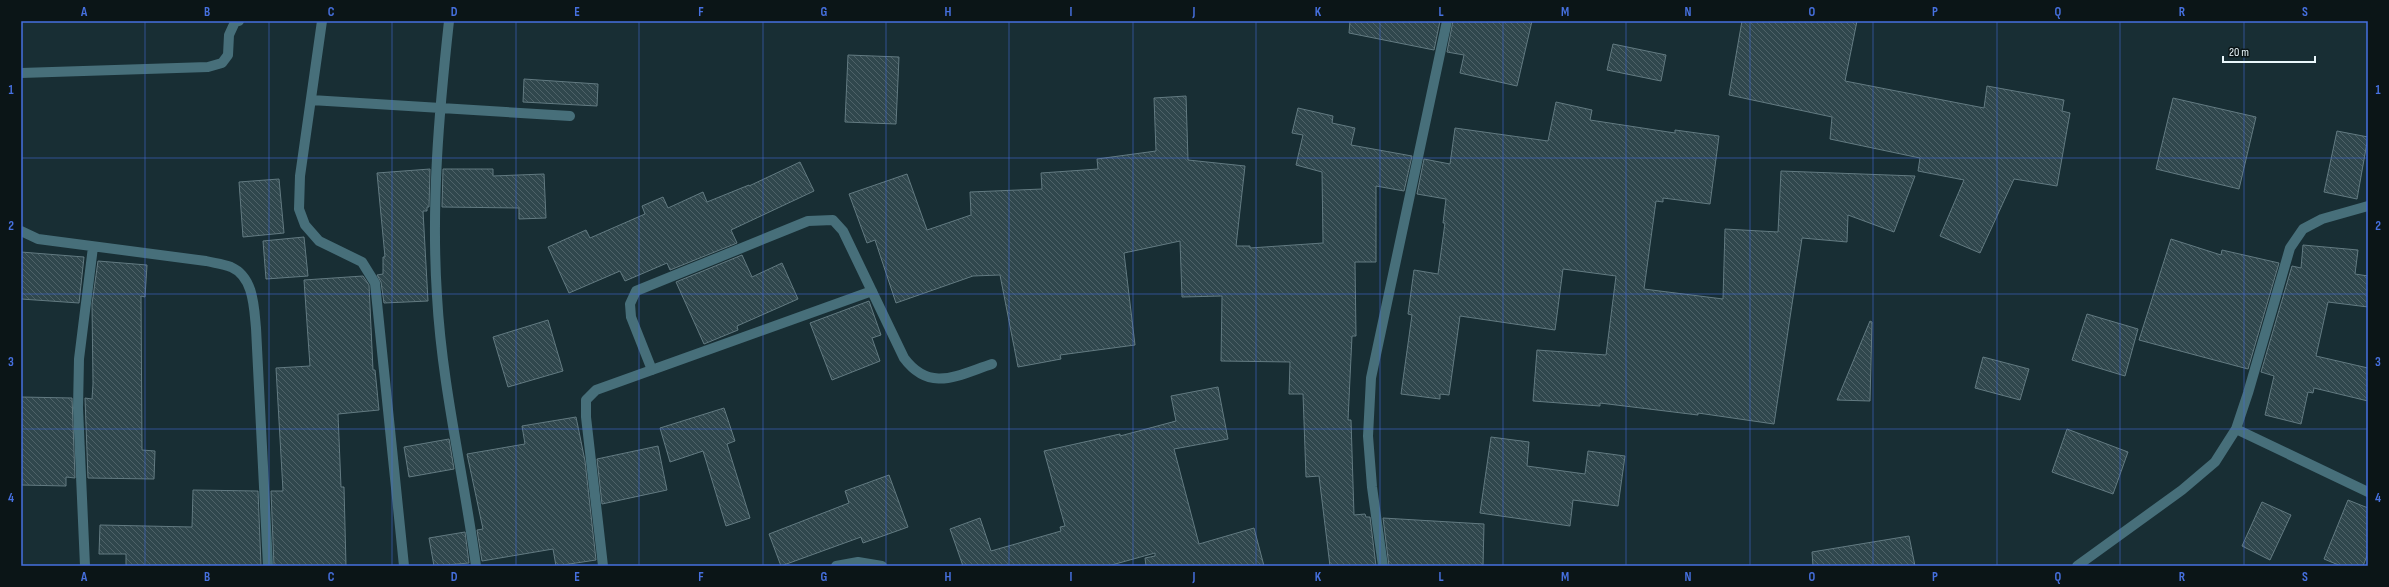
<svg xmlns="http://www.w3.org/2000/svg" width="2389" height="587" viewBox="0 0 2389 587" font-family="'Sofia Sans Condensed',sans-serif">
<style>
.building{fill:url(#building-back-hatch);stroke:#627a81}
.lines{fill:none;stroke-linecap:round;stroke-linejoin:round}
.street{stroke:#476f7a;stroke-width:10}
.grid{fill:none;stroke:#4670df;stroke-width:1;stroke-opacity:0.55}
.neatline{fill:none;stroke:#4670df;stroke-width:1.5}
.grid-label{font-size:13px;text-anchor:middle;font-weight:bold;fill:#4670df}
</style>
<defs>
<pattern id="building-back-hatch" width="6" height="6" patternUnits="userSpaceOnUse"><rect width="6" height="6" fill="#30474d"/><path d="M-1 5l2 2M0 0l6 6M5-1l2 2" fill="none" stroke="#4e6268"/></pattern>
</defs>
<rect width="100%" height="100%" fill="#182e34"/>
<path class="building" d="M1350 21H1440L1434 50 1349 33Z
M1453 21H1532L1517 86 1460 73 1464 55 1447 52Z
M1742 21H1857L1845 81 1984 108 1987 86 2064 100 2062 111 2070 113 2057 186 2014 179 1980 253 1940 236 1964 180 1918 171 1920 158 1830 139 1832 117 1729 95Z
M1613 44 1666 55 1661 81 1607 70Z
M848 55 899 57 896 124 845 122Z
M524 79 598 84 597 106 523 102Z
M1186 96 1188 160 1245 166 1236 246H1250V248L1323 243 1322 172 1296 165 1303 135 1292 133 1298 108 1333 116 1332 123 1355 128 1351 145 1412 156 1404 191 1376 186V262H1355L1356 336H1352L1348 420H1351L1354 515 1365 514 1366 517H1370L1376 566H1330L1319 476 1306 477 1303 394H1289L1290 362 1221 361 1222 296 1182 297 1180 241 1124 253 1135 345 1060 355 1061 359 1018 367 1000 275 973 276 896 303 875 240 867 243 849 194 907 174 927 230 971 215 970 192 1042 189 1041 173 1098 169 1097 159 1156 151 1154 98Z
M2173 98 2256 117 2239 189 2156 169Z
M1556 102 1592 110 1590 120 1675 133V130L1719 136 1710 204 1663 198V202L1656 201 1644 289 1723 299 1725 229 1778 232 1781 171 1915 176 1894 232 1848 215 1847 242 1802 238 1774 424 1698 413V415L1600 403V406L1533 401 1537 350 1606 355 1616 276 1563 269 1555 330 1460 316 1449 395 1440 394V399L1401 394 1412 315 1408 314 1414 270 1438 274 1445 223H1443L1446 199 1417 194 1424 159 1450 164 1455 128 1548 141Z
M2337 131 2368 137 2357 199 2324 192Z
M800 162 814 191 731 230 737 243 670 270 667 263 625 281 620 271 569 293 548 247 586 230 590 238 645 214 642 206 663 197 668 208 703 192 707 202 749 185V186Z
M430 169 429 207H427V211H423L428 301 384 303 381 282 377 275 383 274V257H385L377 173Z
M443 169H493V176L544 174 546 218 519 219V208L442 207Z
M279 179 284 233 243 237 239 182Z
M304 237 308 276 266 279 263 241Z
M2171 239 2221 255 2222 250 2279 263 2248 369 2139 340Z
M2303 245 2358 250 2355 274 2368 276V307L2328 302 2316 356 2368 368V401L2314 388 2313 393 2308 392 2301 424 2265 415 2274 376 2261 372 2292 266 2301 268Z
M21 252 84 257 79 303 21 299Z
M742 255 752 277 782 263 798 299 737 326 738 330 704 344 676 282Z
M98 261 147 265 145 297 141 296 142 450 155 451 154 479 88 478 85 398 92 399 93 384 92 304Z
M363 276 369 285 373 370H375L379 410 338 414 341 487H344L346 566H274L271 491H283L276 368 310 366 304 280Z
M869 301 881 335 872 338 880 361 832 380 810 323Z
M2087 314 2138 329 2125 376 2072 360Z
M548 320 563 371 508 387 493 337Z
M1870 321 1872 322 1870 401 1837 400Z
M1983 357 2029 369 2020 400 1975 388Z
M1218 387 1228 439 1174 449 1199 544 1254 528 1264 566H1146L1145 558 1155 556V553L1108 566H963L950 529 980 518 991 551 1061 531 1060 527 1065 526 1044 451 1120 434V436L1176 421 1171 396Z
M21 397 72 398 75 478 66 477V486L21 485Z
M724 408 735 441 727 444 750 518 726 526 703 451 670 462 660 428Z
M576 417 585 461 596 560 556 566 553 549 482 561 477 530 483 529 467 454 525 444 522 426Z
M2067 429 2128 452 2113 494 2052 472Z
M1491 437 1529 442 1527 466 1585 474 1588 451 1625 456 1618 506 1573 500 1570 526 1480 513Z
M449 439 454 469 409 477 404 447Z
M658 446 667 490 602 504 597 459Z
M889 475 908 527 863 543 861 537 781 566 769 534 849 503 845 491Z
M193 490 258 491 261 566H126V554H99L100 525 192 527Z
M2348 500 2368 508V553L2363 566H2341L2324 559Z
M2262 502 2291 515 2270 560 2242 546Z
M1383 518 1484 524 1483 566H1389Z
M465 532 469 563 434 566 429 538Z
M1909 536 1915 566H1813L1812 552Z"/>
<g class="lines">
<path class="street" d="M322 21 300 176 299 209 305 225 319 241 362 262 375 283 404 566
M449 21C439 112 431 204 437 296 442 387 464 476 476 566
M21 73 208 67 222 63 228 55 229 35 235 22 239 21
M311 100 570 116
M21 231 38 239 206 261C214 263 223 264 231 267 254 277 254 308 256 328L268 566
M652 370 631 317 630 304 636 291 808 221 833 220 843 231 904 358C930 393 958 375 992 364
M2236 429 2368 492
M85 566 78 408 79 359 93 247
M603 566 586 417V400L596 390 872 291
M836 566 858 562 882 566
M1383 566 1372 487 1368 436 1371 378 1447 21
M2077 566 2182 490 2215 462 2236 429 2248 393 2290 248 2303 229 2322 219 2368 206"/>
</g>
<path class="grid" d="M145 21V566M269 21V566M392 21V566M516 21V566M639 21V566M763 21V566M886 21V566M1009 21V566M1133 21V566M1256 21V566M1380 21V566M1503 21V566M1626 21V566M1750 21V566M1873 21V566M1997 21V566M2120 21V566M2244 21V566M21 158H2368M21 294H2368M21 429H2368"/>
<rect width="2389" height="587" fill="none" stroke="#0b1517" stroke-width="44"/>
<path d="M2223 56v6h92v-6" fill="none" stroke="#eaf7fb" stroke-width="2"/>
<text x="2229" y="56" font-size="12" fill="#eaf7fb" stroke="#0b1517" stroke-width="3" paint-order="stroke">20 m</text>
<rect x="22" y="22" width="2345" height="543" class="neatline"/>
<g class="grid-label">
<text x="84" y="16">A</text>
<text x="207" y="16">B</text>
<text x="331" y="16">C</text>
<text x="454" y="16">D</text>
<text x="577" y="16">E</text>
<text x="701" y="16">F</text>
<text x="824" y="16">G</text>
<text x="948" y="16">H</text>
<text x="1071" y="16">I</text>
<text x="1194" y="16">J</text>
<text x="1318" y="16">K</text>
<text x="1441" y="16">L</text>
<text x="1565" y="16">M</text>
<text x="1688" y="16">N</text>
<text x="1812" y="16">O</text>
<text x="1935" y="16">P</text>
<text x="2058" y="16">Q</text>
<text x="2182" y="16">R</text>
<text x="2305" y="16">S</text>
<text x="11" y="94">1</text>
<text x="2378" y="94">1</text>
<text x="11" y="230">2</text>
<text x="2378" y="230">2</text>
<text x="11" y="366">3</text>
<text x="2378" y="366">3</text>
<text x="11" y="502">4</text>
<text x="2378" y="502">4</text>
<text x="84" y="581">A</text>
<text x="207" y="581">B</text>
<text x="331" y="581">C</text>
<text x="454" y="581">D</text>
<text x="577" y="581">E</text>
<text x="701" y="581">F</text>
<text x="824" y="581">G</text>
<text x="948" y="581">H</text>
<text x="1071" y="581">I</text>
<text x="1194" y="581">J</text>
<text x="1318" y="581">K</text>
<text x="1441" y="581">L</text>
<text x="1565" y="581">M</text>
<text x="1688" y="581">N</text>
<text x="1812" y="581">O</text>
<text x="1935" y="581">P</text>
<text x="2058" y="581">Q</text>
<text x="2182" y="581">R</text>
<text x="2305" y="581">S</text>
</g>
</svg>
